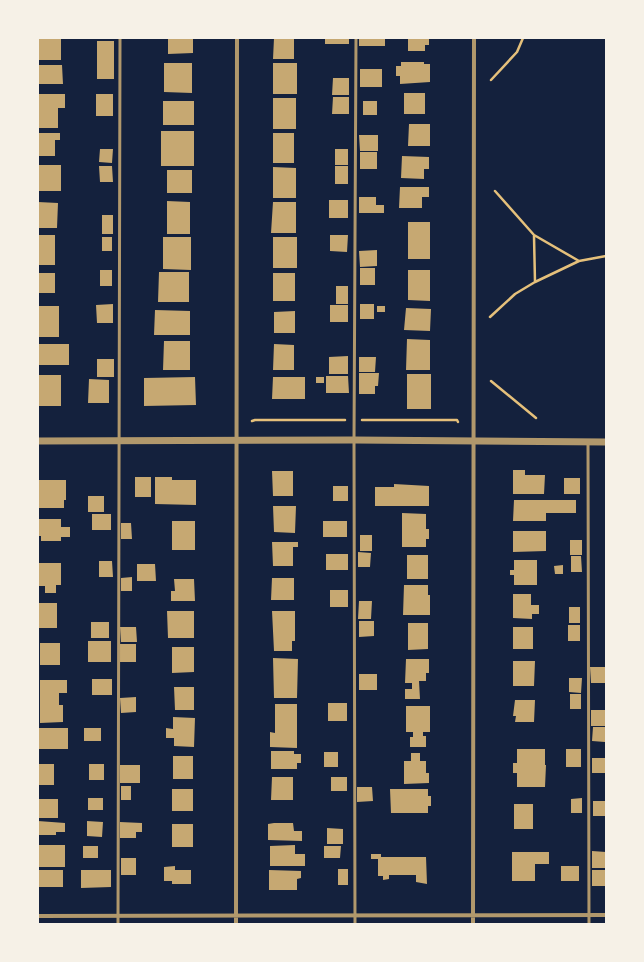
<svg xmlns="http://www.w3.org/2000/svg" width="644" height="962" viewBox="0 0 644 962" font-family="'Asap Condensed',sans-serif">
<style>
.building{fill:#c6a872}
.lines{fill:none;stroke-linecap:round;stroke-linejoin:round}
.path{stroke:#e5c07b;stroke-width:2.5}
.service{stroke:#b1986c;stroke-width:3}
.minor{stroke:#b1986c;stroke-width:4}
.tertiary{stroke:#b1986c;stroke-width:7}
</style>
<rect width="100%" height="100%" fill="#14213d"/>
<path class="building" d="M38 38H61V60H38Z
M168 38H193V53L168 54Z
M274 38H294V59H273Z
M325 38H349V44H325Z
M359 38H385V46H359Z
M408 38H429V45H425V51H408Z
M97 41H114V79H97Z
M401 62H424V64H430V82L400 84V76H396V66H401Z
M164 63H192V93L164 92Z
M273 63H297V94H273Z
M38 65H62L63 84H38Z
M360 69H382V87H360Z
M333 78H349V95H332Z
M404 93H425V114H404Z
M38 94H65V108H58V128H38Z
M96 94H113V116H96Z
M333 97H349V114H332Z
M273 98H296V129H273Z
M163 101H194V125H163Z
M363 101H377V115H363Z
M409 124H430V146H408Z
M161 131H194V166H161Z
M38 133H60V140H55V156H38Z
M273 133H294V163H273Z
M359 135H378V151H360Z
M100 149H113L112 163 99 162Z
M335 149H348V165H335Z
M360 152H377V169H360Z
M402 156 429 157V169H424V179L401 178Z
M38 165H61V191H38Z
M99 166H112L113 182H100Z
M335 166H348V184H335Z
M273 167 296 168V198H273Z
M167 170H192V193H167Z
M400 187H429V197H422V208H399Z
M359 197H376V205H384V213H359Z
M329 200H348V218H329Z
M167 201 190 202V234H167Z
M38 202 58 203 57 228H38Z
M273 202H296V233H271Z
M102 215H113V234H102Z
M408 222H430V259H408Z
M38 235H55V265H38Z
M330 235H348L347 252 330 251Z
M102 237H112V251H102Z
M163 237H191V270L163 269Z
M273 237H297V268H273Z
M377 250V266L360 267 359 251Z
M360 268H375V285H360Z
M100 270H112V286H100Z
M408 270H430V301L408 300Z
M159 272H189V302H158Z
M38 273H55V293H38Z
M273 273H295V301H273Z
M336 286H348V304H336Z
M113 304V323H97L96 305Z
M360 304H374V319H360Z
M330 305H348V322H330Z
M38 306H59V337H38Z
M377 306H385V312H377Z
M406 308 431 309 430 331 404 330Z
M155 310 190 311V335H154Z
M295 311V333H274V312Z
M407 339 430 340V370H406Z
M164 341H190V370H163Z
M38 344H69V365H38Z
M274 344 294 345V370H273Z
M348 356V374H329V357Z
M359 357H376L375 372H359Z
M97 359H114V377H97Z
M359 373H379L378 386H375V394H359Z
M407 374H431V409H407Z
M38 375H61V406H38Z
M326 376H348L349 393H326Z
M195 377 196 405 144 406V378Z
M273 377H305V399H272Z
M316 377H324V383H316Z
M89 379 109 380V403H88Z
M513 470H525V475H545L544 494H513Z
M272 471H293V496H273Z
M135 477H151V497H135Z
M155 477H172V480H196V505L155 504Z
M564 478H580V494H564Z
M39 480H66V500H64V508H39Z
M394 484 429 486V506H375V487H394Z
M333 486H348V501H333Z
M88 496H104V512H88Z
M514 500H576V513H546V521H513Z
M273 506H296L295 533 274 532Z
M402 513 426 514V529H429V539H426V547H402Z
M92 514H111V530H92Z
M39 519H61V527H70V537H61V541H41V536H39Z
M172 521H195V550H172Z
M323 521H347V537H323Z
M121 523H131L132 539H121Z
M513 531H546V551L513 552Z
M360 535H372V551H360Z
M570 540H582V555H570Z
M272 542H298V547H293V566H273Z
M358 552 371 553 370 567H358Z
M326 554H348V570H326Z
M407 555H428V579H407Z
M571 556H581L582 572H571Z
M514 560H537V585H514V575H510V570H514Z
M99 561H112L113 577H99Z
M39 563H61V585H56V593H45V586H39Z
M137 564H155L156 581H137Z
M563 565V574H555L554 566Z
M132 577V591H121V578Z
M272 578H294V600H271Z
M174 579H194L195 601H171V591H175Z
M404 585H428V595H430V615H403Z
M330 590H348V607H330Z
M513 594H531V605H539V614H532V619L513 618Z
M359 601H372L371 619H358Z
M38 603H57V628H38Z
M569 607H580V623H569Z
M167 611H194V638H168Z
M272 611H295V641H292V651H274Z
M359 621H374V636L359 637Z
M91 622H109V638H91Z
M408 623H428V649L408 650Z
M568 625H580V641H568Z
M120 627H136L137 642H121Z
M513 627H533V649H513Z
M88 641H111V662H88Z
M40 643H60V665H40Z
M120 644H136V662H120Z
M172 647H194V672L172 673Z
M273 658 298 659 297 698H274Z
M406 659H429V673H426V681H419L420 699H405V689H412V683H405Z
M513 661H535L534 686H513Z
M590 667H605L606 683H591Z
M359 674H377V690H359Z
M569 678H582L581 693 569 692Z
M92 679H112V695H92Z
M40 680H67V693H59V705H63V722L40 723Z
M174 687H194V710H175Z
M570 694H581V709H570Z
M136 697V712L121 713 120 698Z
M515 700H535L534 722H515L516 716H513Z
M328 703H347V721H328Z
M275 704H297V748L270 747V732L275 733Z
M406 706H430V732H423V736H426V747H410V737H413V732H406Z
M591 710H606V726H591Z
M173 717 195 718 194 747 174 746V738H166V728L173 729Z
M593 727H605V742L592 741Z
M38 728H68V749H38Z
M84 728H101V741H84Z
M517 749H545V765H546L545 787H517V773H513V763H517Z
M566 749H581V767H566Z
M271 751H294V754H301V763H297V769H271Z
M324 752H338V767H324Z
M411 753H420V761H426V773H429V783L404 784V761H411Z
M173 756H193V779H173Z
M592 758H606V773H592Z
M38 764H54V785H38Z
M89 764H104V780H89Z
M120 765H140V783H120Z
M272 777H293V800H271Z
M331 777H347V791H331Z
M121 786H131V800H121Z
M357 787H372L373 801 357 802Z
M172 789H193V811H172Z
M390 789H428V796H431V806H428V813H391Z
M88 798H103V810H88Z
M582 798V813H571V799Z
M38 799H58V818H38Z
M593 801H606V816H593Z
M514 804H533V829H514Z
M38 821 65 823V832H56V835H38Z
M87 821 103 822 102 837 87 836Z
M120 822 142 823V832H136V838H120Z
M274 823H293L294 831H302V841L268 840V824Z
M172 824H193V847H172Z
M327 828 343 829V844H327Z
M38 845H65V867H38Z
M295 845V854H305V866H270V846Z
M83 846H98V858H83Z
M324 846H341L340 858H324Z
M592 851 606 852V868H592Z
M512 852H549V864H535V881H512Z
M371 854H381V857H426L427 884 416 882V875H389V879L383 880V876H378V859H371Z
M121 858H136V875H121Z
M175 866V870H191V884H172V881H164V867Z
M561 866H579V881H561Z
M338 869H348V885H338Z
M38 870H63V887H38Z
M81 870H111V887L81 888Z
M269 870 301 871V878L297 879V890H269Z
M592 870H606V886H592Z"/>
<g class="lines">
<path class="path" d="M491 80 517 52 523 38
M495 191 534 235 579 261 606 256
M534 236 535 282 579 261
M490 317 515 294 535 282
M491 381 536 418
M362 420H457L458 422
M252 421 255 420H345"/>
<path class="service" d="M588 442 589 924
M118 924 120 38
M355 924 354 440 356 38"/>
<path class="minor" d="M38 916 606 915
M236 924 237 38
M473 924 474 38"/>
<path class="tertiary" d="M38 441 354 440 606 442"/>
</g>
<rect width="644" height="962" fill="none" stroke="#f6f1e7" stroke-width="78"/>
</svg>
